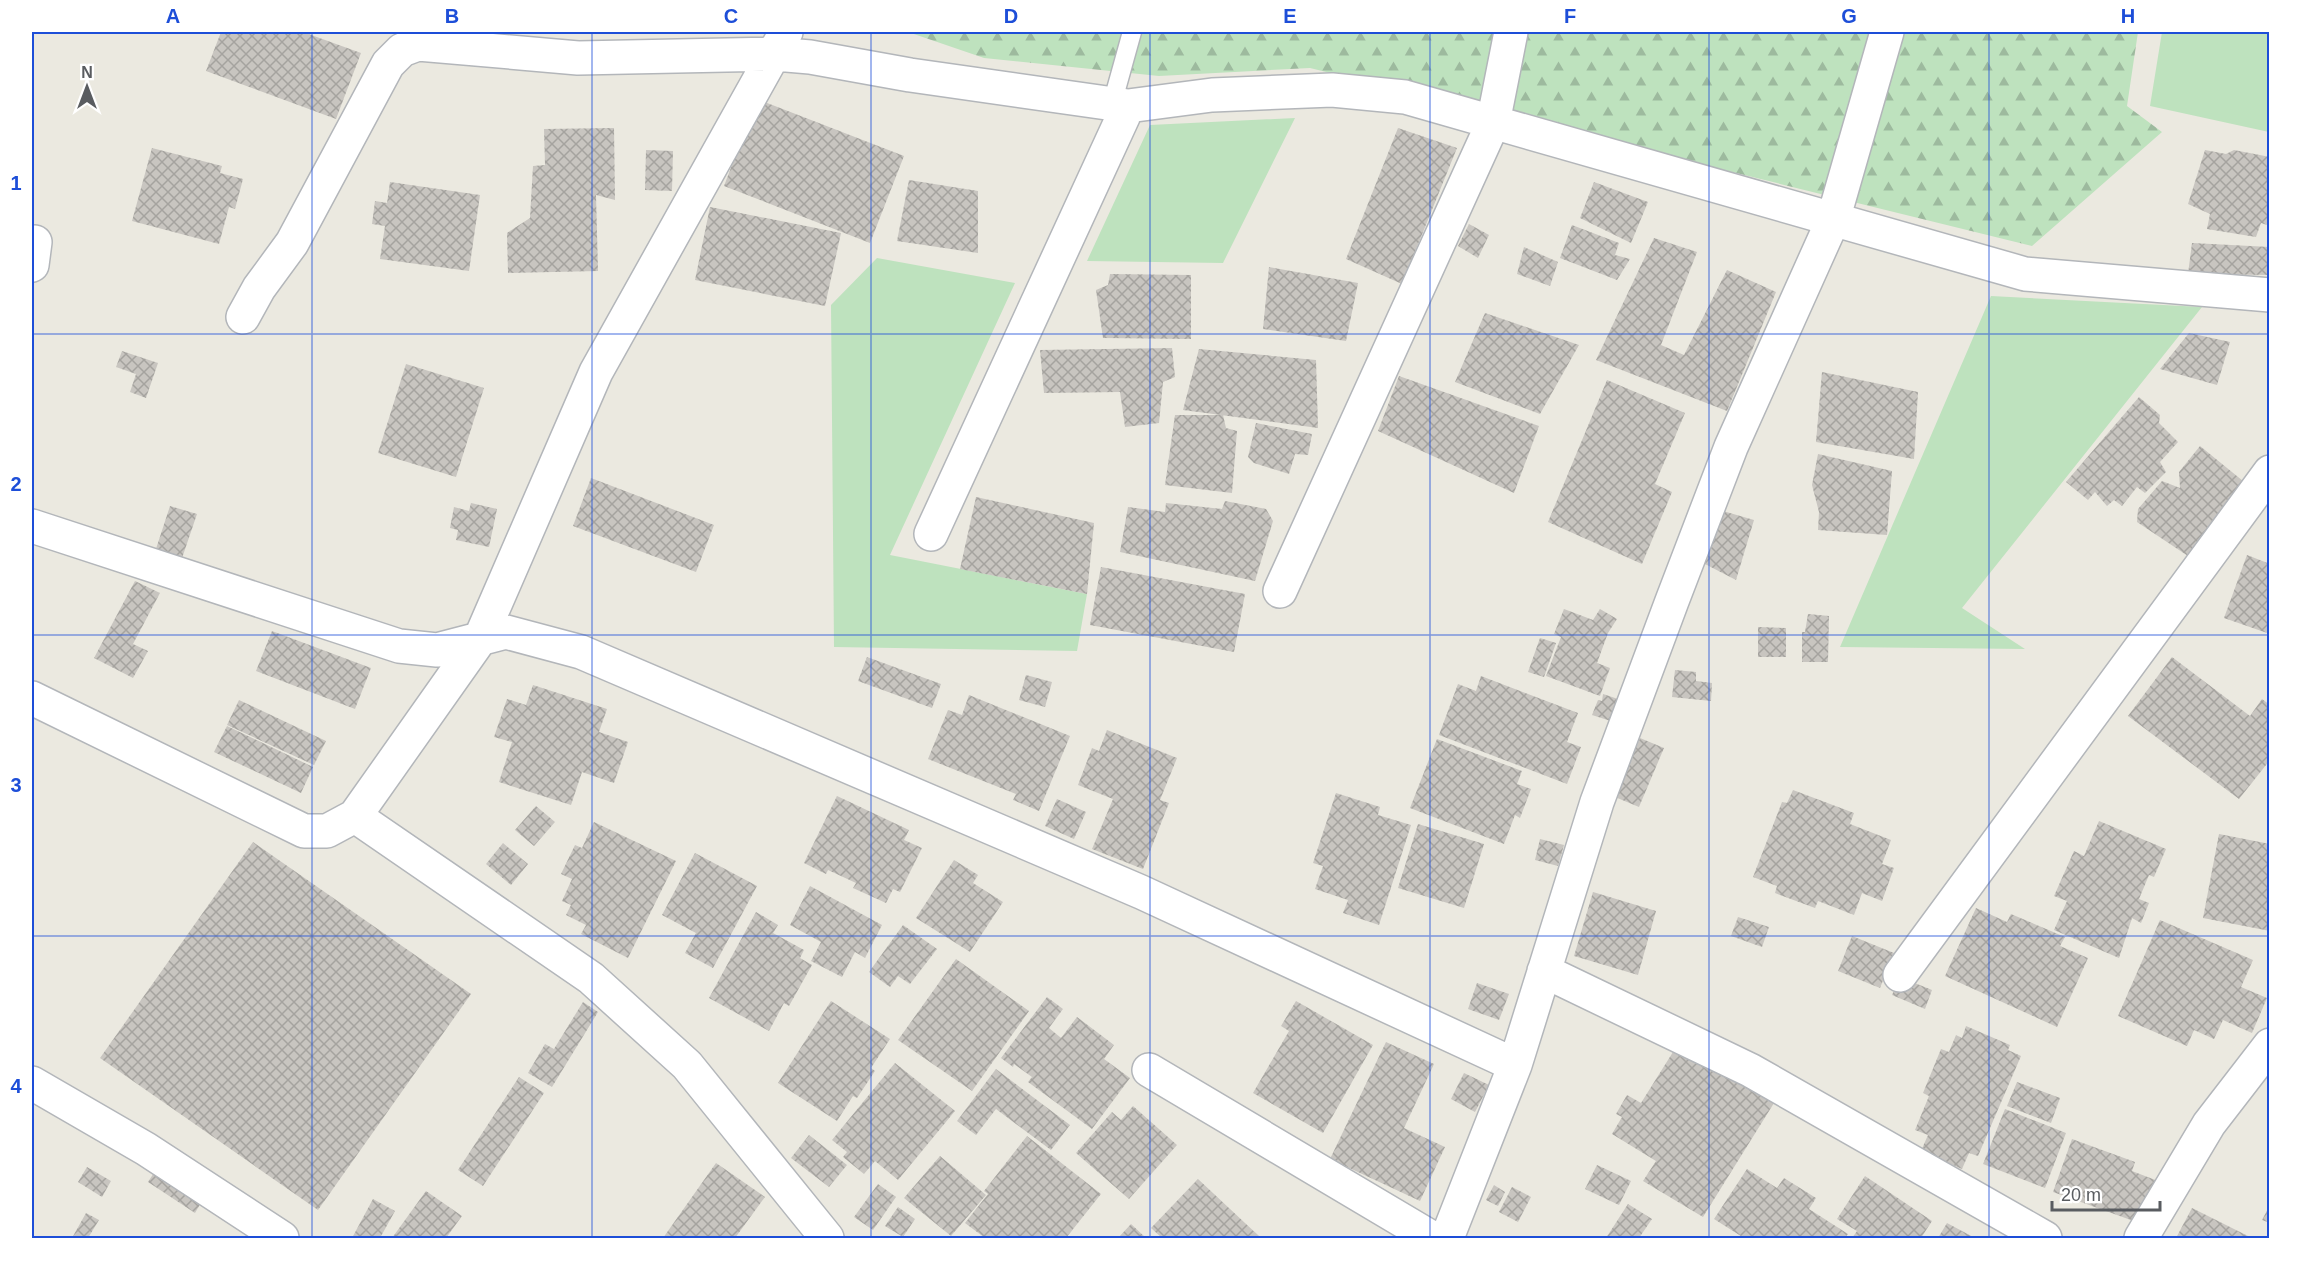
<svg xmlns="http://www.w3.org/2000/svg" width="2301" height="1270" viewBox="0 0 2301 1270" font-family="Helvetica,sans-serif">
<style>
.green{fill:#bee2be}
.forest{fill:url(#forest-firs)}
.building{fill:url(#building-cross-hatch)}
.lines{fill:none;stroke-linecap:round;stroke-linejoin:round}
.lane-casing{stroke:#b3b6ba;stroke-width:21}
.street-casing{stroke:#b3b6ba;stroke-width:36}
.lane{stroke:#fff;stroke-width:18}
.street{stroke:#fff;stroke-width:33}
.grid{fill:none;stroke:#1d4ed8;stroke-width:1.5;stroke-opacity:0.55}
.neatline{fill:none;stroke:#1d4ed8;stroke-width:2}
.grid-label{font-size:20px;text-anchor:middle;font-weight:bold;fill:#1d4ed8}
</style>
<defs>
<pattern id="forest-firs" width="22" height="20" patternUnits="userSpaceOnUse" patternTransform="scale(1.5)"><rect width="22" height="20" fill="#bee2be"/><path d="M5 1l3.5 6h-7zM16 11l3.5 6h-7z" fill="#9dba9e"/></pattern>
<pattern id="building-cross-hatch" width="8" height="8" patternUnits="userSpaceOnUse" patternTransform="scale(1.5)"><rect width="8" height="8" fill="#c8c5c0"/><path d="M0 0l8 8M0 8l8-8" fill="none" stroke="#a5a39f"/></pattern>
</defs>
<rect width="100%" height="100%" fill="#ebe9e0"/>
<path class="green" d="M2162 32H2269V132L2150 106Z
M1295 118 1223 263 1087 261 1150 125Z
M877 258 1015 283 890 555 1087 594 1077 651 834 647 831 305Z
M1991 296 2202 307 1962 608 2025 649 1840 647Z"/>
<path class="forest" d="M908 32H2138L2127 106 2162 132 2032 246 1310 68 1159 76 984 58Z"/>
<path class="building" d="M221 32H303L361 53 336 119 206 71Z
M757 99 904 156 870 243 724 186Z
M614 128 615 200 596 195 598 271 508 273 507 233 530 218 533 166 545 165 544 129Z
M1398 128 1457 148 1402 284 1346 259Z
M152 148 222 166 220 173 243 179 235 209 229 207 219 244 132 221Z
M646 150 673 151 672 191 645 190Z
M2205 150 2226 154 2234 150 2270 157V226L2261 223 2256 237 2207 229 2210 214 2188 204Z
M909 180 978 191V253L897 241Z
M390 182 480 195 469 271 380 259 385 226 372 224 375 201 387 203Z
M1594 182 1648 202 1631 243 1580 218Z
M710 207 841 233 825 306 695 280Z
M1469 224 1489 235 1478 258 1458 246Z
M1572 225 1619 243 1615 255 1630 259 1617 280 1560 258Z
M1654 238 1697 252 1661 345 1684 355 1727 270 1776 292 1727 411 1596 360Z
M2192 243 2270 247V275L2188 274Z
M1524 247 1558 262 1550 286 1517 274Z
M1269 267 1358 283 1346 341 1263 329Z
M1110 274 1191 275V339L1103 338 1096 290 1108 285Z
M1485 313 1579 345 1540 414 1455 382Z
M2189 333 2230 342 2217 385 2160 369Z
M1172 348 1175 377 1163 382 1159 423 1125 427 1120 392 1044 393 1040 350Z
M1199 349 1316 360 1318 428 1183 410Z
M122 351 158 363 146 398 130 392 136 374 116 367Z
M406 364 484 388 456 477 378 453Z
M1822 372 1918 392 1914 459 1816 442Z
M1399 376 1539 426 1514 493 1378 431Z
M1607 380 1685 413 1655 484 1672 492 1642 564 1548 522Z
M2139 397 2160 415 2159 423 2178 442 2160 462 2166 472 2145 493 2137 487 2122 506 2114 500 2107 506 2095 492 2088 500 2066 482Z
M1175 415H1223L1226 428 1237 431 1232 493 1165 485Z
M1256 423 1312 434 1308 455 1295 454 1289 474 1254 463 1248 457Z
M2200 446 2243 481 2188 556 2137 522 2138 509 2162 481 2180 488 2179 472Z
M1818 454 1892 471 1887 535 1818 530 1819 512 1812 485Z
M591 478 714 525 696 572 573 526Z
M976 497 1094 523 1087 594 960 569Z
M1225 501 1266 509 1273 521 1255 581 1120 552 1128 507 1165 512 1166 503 1222 509Z
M471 503 497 509 489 547 456 540 458 530 450 528 454 507 469 511Z
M170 506 197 514 180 564 154 555Z
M1723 511 1754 520 1736 580 1705 564Z
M2247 555 2270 564V634L2224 618Z
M1101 567 1245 594 1234 652 1090 625Z
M135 581 160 593 133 644 148 651 133 678 94 658Z
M1564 609 1593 620 1600 609 1617 619 1608 633 1597 663 1610 668 1600 696 1546 676 1561 637 1554 634Z
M1808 614 1829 616 1828 662H1802V632H1805Z
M1758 627 1786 628V657H1758Z
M272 631 371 668 355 709 256 671Z
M1540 638 1556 643 1544 677 1528 672Z
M867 657 941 684 932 708 858 681Z
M2172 657 2250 716 2262 699 2270 705V760L2239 799 2128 716Z
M1675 670 1696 672V681L1712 683 1711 701 1672 697Z
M1026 675 1052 682 1045 707 1019 700Z
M1481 676 1578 713 1567 742 1581 747 1567 784 1439 735 1458 684 1476 691Z
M533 685 607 709 599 732 628 742 614 783 582 772 571 805 499 782 512 742 494 737 507 699 526 705Z
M1603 694 1627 702 1620 724 1592 715 1598 700 1602 701Z
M969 695 1070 736 1039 811 1013 800 1016 794 928 759 948 710 962 715Z
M239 700 326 741 314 765 227 725Z
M227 726 313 767 301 793 214 752Z
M1107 730 1177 758 1160 800 1169 803 1143 869 1092 849 1113 799 1078 785 1092 748 1099 751Z
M1640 738 1664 748 1639 807 1615 797Z
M1437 739 1522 771 1517 784 1531 789 1520 818 1515 815 1504 844 1410 808Z
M1793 790 1854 813 1850 824 1891 840 1882 864 1894 868 1882 901 1862 893 1854 915 1818 901 1815 908 1775 893 1777 886 1753 877 1782 802 1787 803Z
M1336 793 1380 807 1378 815 1411 825 1379 925 1343 913 1348 900 1315 889 1323 866 1313 863Z
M837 796 909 830 904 840 922 848 900 892 893 889 886 903 853 888 856 883 828 870 826 874 804 863Z
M1057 799 1086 812 1074 839 1045 826Z
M536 806 555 822 534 846 515 830Z
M2099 821 2166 849 2154 877 2149 875 2139 899 2149 903 2141 923 2132 918 2119 958 2054 930 2067 901 2054 896 2074 851 2084 856Z
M594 822 676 861 628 958 581 934 586 925 566 915 571 905 562 901 572 879 561 874 575 845 582 848Z
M1418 824 1484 844 1464 908 1398 888Z
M2219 834 2270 844V931L2203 918Z
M1540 839 1564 845 1558 866 1535 860Z
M253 842 471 994 318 1210 100 1058Z
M503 843 528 864 511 885 486 864Z
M695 853 757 886 713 968 685 953 696 933 662 915Z
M954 860 978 875 973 883 1003 902 970 952 916 918Z
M810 886 882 925 865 958 855 952 842 977 811 961 821 942 790 925Z
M1593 892 1656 911 1638 975 1574 956Z
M1976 908 2007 922 2011 914 2065 937 2060 946 2088 958 2057 1027 1945 976Z
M756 912 778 925 773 933 804 950 800 958 812 965 789 1006 784 1003 769 1031 709 998Z
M1738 917 1769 927 1762 947 1731 936Z
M2160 920 2253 960 2241 987 2267 998 2252 1033 2223 1020 2214 1039 2194 1030 2187 1046 2118 1016Z
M903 925 937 949 910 984 898 976 890 987 869 972Z
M1852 936 1894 953 1880 988 1838 971Z
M956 959 1029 1011 972 1091 898 1040Z
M1900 977 1932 990 1925 1009 1892 995Z
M1477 983 1509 994 1499 1020 1468 1009Z
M1047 997 1063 1009 1049 1028 1061 1038 1077 1017 1114 1045 1104 1059 1130 1078 1092 1129 1028 1082 1032 1077 1014 1064 1013 1067 1001 1058Z
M831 1001 890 1039 871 1068 875 1071 857 1098 853 1096 837 1121 778 1083Z
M1296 1001 1373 1045 1323 1133 1253 1093 1289 1031 1281 1026Z
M583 1002 598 1012 552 1087 528 1073 545 1044 554 1049Z
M1966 1026 2010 1045 2008 1050 2021 1056 1978 1156 1969 1153 1962 1169 1921 1151 1928 1135 1915 1130 1929 1096 1923 1093 1941 1049 1949 1052 1956 1035 1962 1038Z
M1386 1042 1434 1064 1404 1128 1445 1147 1420 1201 1330 1159Z
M1678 1044 1774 1103 1703 1217 1643 1181 1656 1161 1612 1134 1622 1117 1616 1114 1627 1095 1641 1103Z
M895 1063 955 1111 898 1180 875 1161 864 1174 843 1157 847 1152 832 1140Z
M996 1069 1070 1125 1051 1150 996 1109 976 1135 957 1121Z
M1464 1073 1489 1085 1475 1112 1451 1099Z
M519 1077 544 1093 483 1186 458 1170Z
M2017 1082 2060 1098 2051 1123 2007 1106Z
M1133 1106 1177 1145 1129 1199 1076 1153 1112 1112 1121 1120Z
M2005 1109 2066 1133 2045 1188 1983 1164Z
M809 1135 847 1165 829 1187 791 1158Z
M1027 1136 1101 1194 1066 1238H985L965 1223 988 1194 984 1191Z
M2072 1139 2135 1162 2132 1171 2158 1181 2142 1224 2053 1192Z
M940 1156 986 1195 951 1236 904 1198Z
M716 1163 765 1197 735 1238H663Z
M159 1165 206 1194 195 1213 148 1182Z
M1597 1165 1631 1181 1619 1205 1585 1189Z
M87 1167 111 1181 102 1197 78 1182Z
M1747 1169 1777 1188 1784 1178 1816 1198 1809 1209 1848 1234 1845 1238H1744L1714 1219Z
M1865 1176 1932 1221 1921 1238H1852L1857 1231 1837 1219Z
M1198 1179 1261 1238H1162L1151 1228Z
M878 1184 896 1197 873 1230 854 1217Z
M1494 1185 1505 1192 1498 1206 1486 1200Z
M1512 1187 1531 1197 1518 1222 1499 1212Z
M426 1191 462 1216 446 1238H392Z
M373 1199 395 1211 380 1238H352Z
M1628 1204 1652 1219 1639 1238H1606Z
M2270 1205V1223L2262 1220Z
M898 1207 915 1219 903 1237 885 1226Z
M2192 1208 2252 1238H2176Z
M86 1213 99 1220 88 1238H72Z
M1947 1223 1975 1238H1938Z
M1131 1224 1146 1238H1118Z"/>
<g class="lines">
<defs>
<path id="lane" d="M1112 104 1132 32"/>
<path id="street" d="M32 265 35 242
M243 317 259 288 292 243 388 64 402 50 418 44 578 58 775 54 810 57 910 75 1128 106 1212 95 1332 90 1405 97 2025 274 2270 295
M32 526 399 646 437 650 506 632 581 652 1141 892 1515 1065
M931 534 1128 106
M1280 591 1493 123 1511 32
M32 698 304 831H327L355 816 480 639 596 372 786 32
M355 816 591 978 687 1065 827 1238
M1544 971 1750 1070 2045 1238
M1900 975 2270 472
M1149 1070 1432 1238
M32 1083 146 1149 282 1238
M1447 1238 1515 1065 1597 802 1672 601 1731 447 1833 220 1887 32
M2141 1238 2209 1124 2270 1045"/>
</defs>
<use href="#lane" class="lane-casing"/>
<use href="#street" class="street-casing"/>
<use href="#lane" class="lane"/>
<use href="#street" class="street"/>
</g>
<path class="grid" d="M312 32V1238M592 32V1238M871 32V1238M1150 32V1238M1430 32V1238M1709 32V1238M1989 32V1238M32 334H2270M32 635H2270M32 936H2270"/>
<rect width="2301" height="1270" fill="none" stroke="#ffffff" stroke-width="66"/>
<g transform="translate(87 87)" stroke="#ffffff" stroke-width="4.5" paint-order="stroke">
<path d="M0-4.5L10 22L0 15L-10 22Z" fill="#595c60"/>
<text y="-9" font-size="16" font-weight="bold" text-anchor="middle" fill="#595c60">N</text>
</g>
<path d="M2052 1201v9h108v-9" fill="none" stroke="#595c60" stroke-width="3"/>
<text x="2061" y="1201" font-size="18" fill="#595c60" stroke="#ffffff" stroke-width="4.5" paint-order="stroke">20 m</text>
<rect x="33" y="33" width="2235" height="1204" class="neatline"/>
<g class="grid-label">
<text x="173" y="23">A</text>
<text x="452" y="23">B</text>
<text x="731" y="23">C</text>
<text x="1011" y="23">D</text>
<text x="1290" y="23">E</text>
<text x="1570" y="23">F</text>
<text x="1849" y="23">G</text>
<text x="2128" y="23">H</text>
<text x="16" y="190">1</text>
<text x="16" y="491">2</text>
<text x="16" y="792">3</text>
<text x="16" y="1093">4</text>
</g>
</svg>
